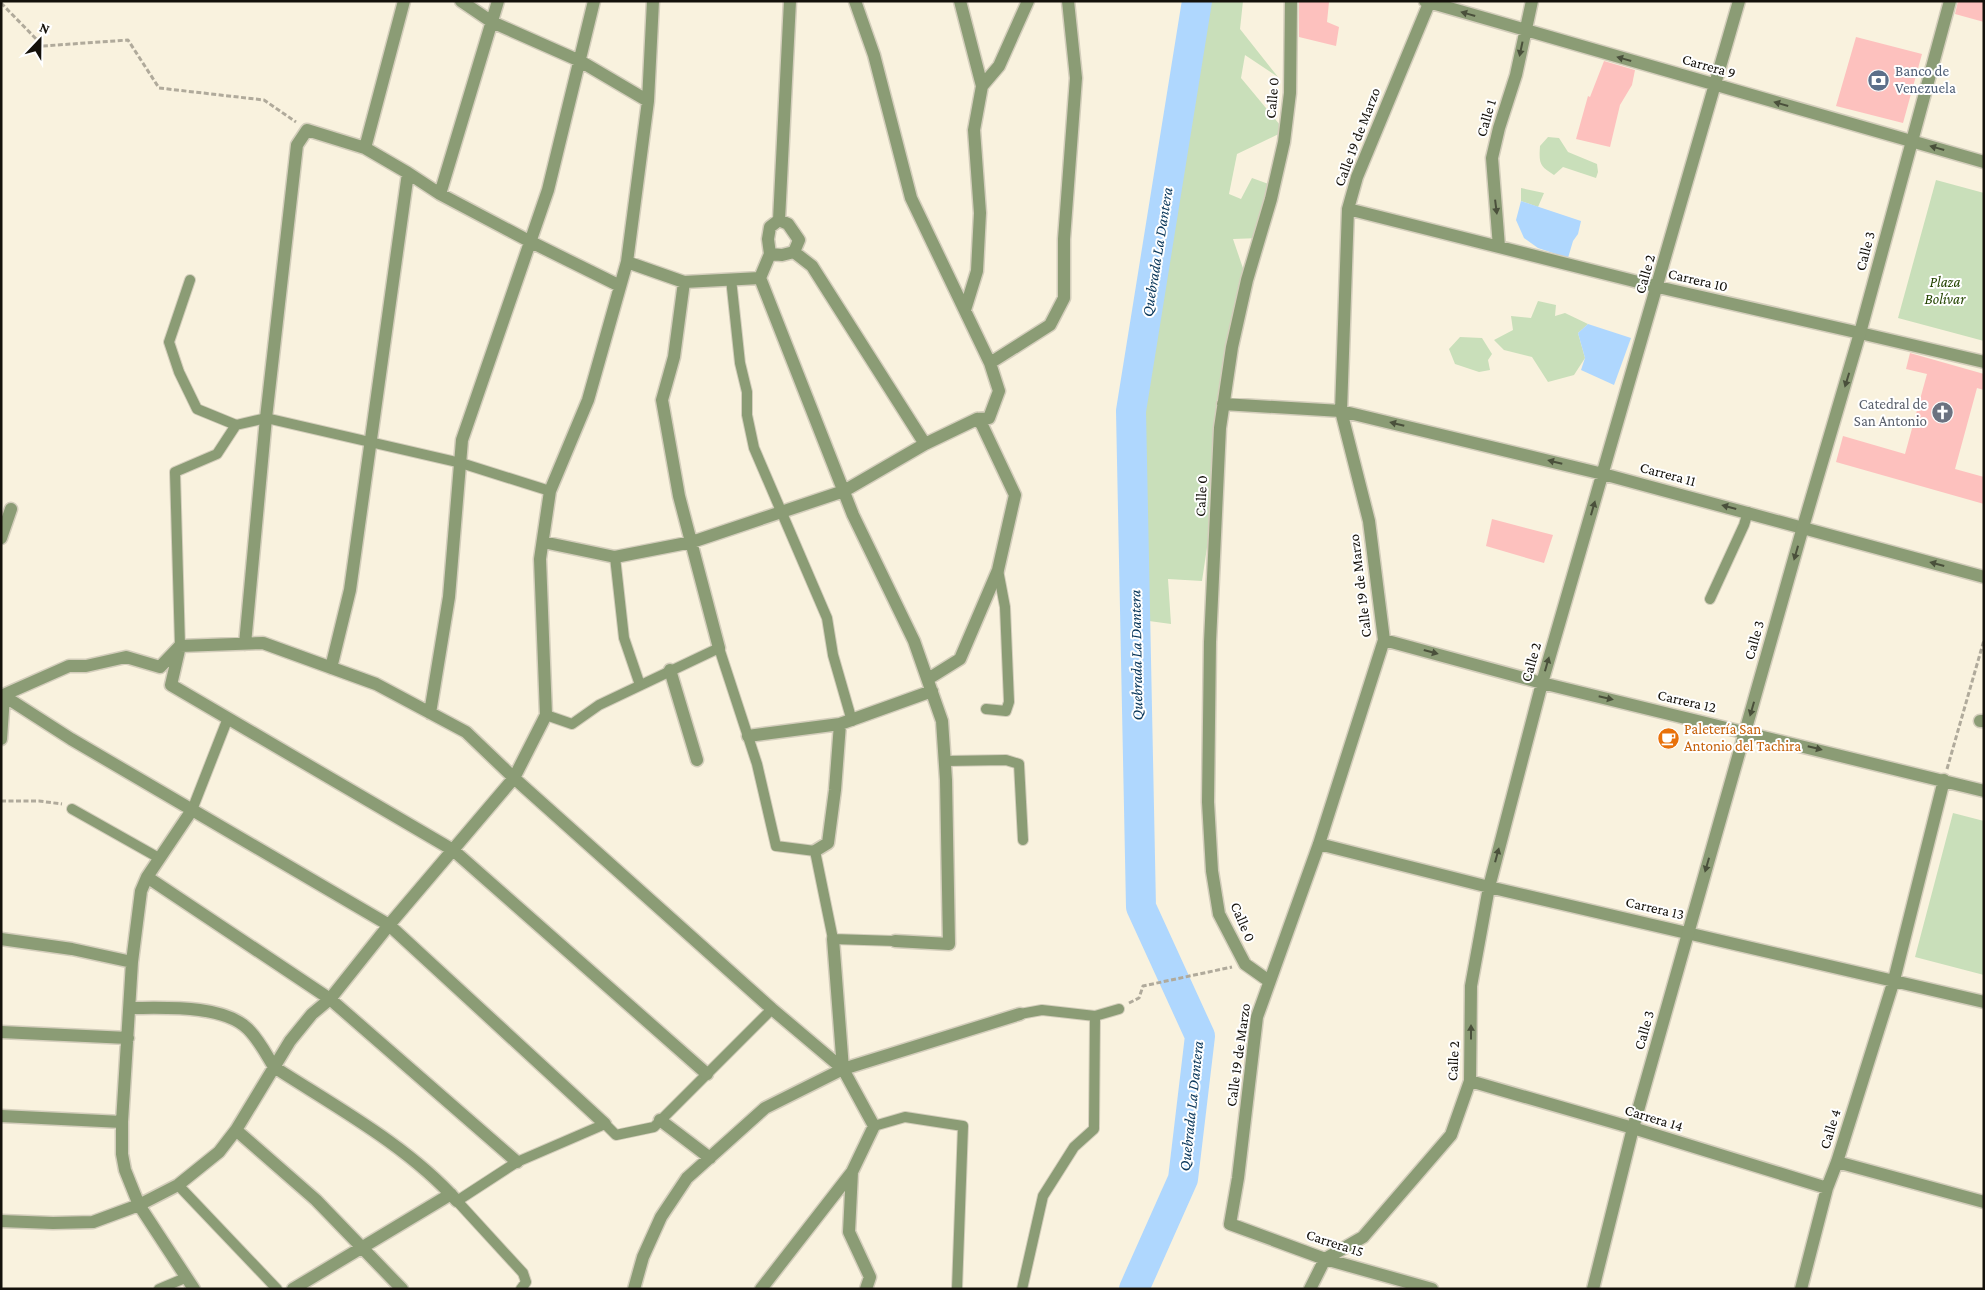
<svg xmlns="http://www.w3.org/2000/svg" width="1985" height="1290" viewBox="0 0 1985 1290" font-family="'Crimson Pro',serif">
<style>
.green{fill:#c9dfba}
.water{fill:#afd7fe}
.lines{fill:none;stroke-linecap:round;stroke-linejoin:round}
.river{stroke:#afd7fe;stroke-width:30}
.building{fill:#fdc1be}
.service-casing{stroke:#d4cebc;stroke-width:12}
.pedestrian-casing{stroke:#d4cebc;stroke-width:15}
.minor-casing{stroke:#d4cebc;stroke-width:15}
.tertiary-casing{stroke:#d4cebc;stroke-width:15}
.path{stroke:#b0aa9b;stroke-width:3;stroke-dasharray:5 2.5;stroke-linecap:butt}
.service{stroke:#8b9c75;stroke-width:10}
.pedestrian{stroke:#8b9c75;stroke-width:12}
.minor{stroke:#8b9c75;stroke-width:12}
.tertiary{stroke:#8b9c75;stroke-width:12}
.oneway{fill:#4a503b}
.labels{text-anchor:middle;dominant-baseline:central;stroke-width:4;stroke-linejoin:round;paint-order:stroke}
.street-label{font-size:15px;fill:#14110b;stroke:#fff}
.service-label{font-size:15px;fill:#4e5e75;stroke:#fff;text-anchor:start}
.park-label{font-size:15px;font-style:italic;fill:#234400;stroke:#fff}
.worship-label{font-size:15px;fill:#5b616d;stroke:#fff;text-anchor:end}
.food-label{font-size:15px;fill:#c56008;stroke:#fff;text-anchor:start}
.water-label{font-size:16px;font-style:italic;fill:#08365a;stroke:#fff}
</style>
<rect width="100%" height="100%" fill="#f9f2de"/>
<path class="green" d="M1197 1H1243L1240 29 1278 77 1245 55 1241 78 1285 131 1237 154 1229 194 1241 199 1252 178 1274 186 1260 238 1233 239 1247 280 1202 581 1168 579 1171 624 1149 621 1131 411Z
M1548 137 1559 138 1568 152 1597 164 1598 172 1596 178 1563 167 1554 175C1539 166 1539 163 1540 146Z
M1936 180 1984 193V341L1898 318Z
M1521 188 1544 193 1538 207 1521 201Z
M1538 301 1556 305 1555 316 1565 313 1588 324 1578 333 1585 358 1574 375 1548 382 1532 357 1504 350 1494 340 1513 330 1511 316 1531 318Z
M1460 337 1482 338 1492 354 1488 360 1490 370 1479 372 1455 364 1449 349Z
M1953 813 1984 821V975L1915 957Z"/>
<path class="water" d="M1521 201 1581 221 1578 234 1573 241 1568 258 1538 248 1524 238 1516 220Z
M1588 324 1631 338 1614 385 1581 370 1585 358 1578 333Z"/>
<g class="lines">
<path class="river" d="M1134 1289 1183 1179 1200 1036 1141 907 1131 411 1197 1"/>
</g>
<path class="building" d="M1299 1 1329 2 1327 22 1339 27 1336 46 1299 37Z
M1958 1H1984V22L1955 14Z
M1856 37 1922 54 1903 123 1836 106Z
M1604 61 1635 70 1632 85 1620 105 1610 147 1576 139 1588 96 1590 97Z
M1910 353 1984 374V390L1977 388 1955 469 1984 477V504L1836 462 1843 436 1905 454 1927 374 1906 369Z
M1492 519 1553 535 1544 563 1486 546Z"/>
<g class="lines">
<defs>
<path id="service" d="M731 279 740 363 747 392V415L754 448 827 618 833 655 852 721
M236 425 266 418 461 463 550 491
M615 557 624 638 640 685
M1710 599 1744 525 1748 512
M180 646 175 472 217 454 236 425 197 409 179 372 169 342 190 280
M986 709 1006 711 1009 702 1005 607 998 570
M546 715 572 724 599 705 719 648 757 764 776 846 815 851 833 939 895 941
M945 761 1006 760 1019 764 1023 840
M72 809 159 858
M192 810 228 718
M1020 1014 1042 1010 1095 1016
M874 1126 905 1117 963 1126 957 1289
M178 1185 277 1289
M159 1289 185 1278
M521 1289 526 1282 523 1273 457 1201 517 1162 605 1124 616 1135 654 1127 772 1009
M1022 1289 1043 1196 1074 1147 1094 1129 1095 1016 1119 1009"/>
<path id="pedestrian" d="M1860 333 1984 362"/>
<path id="minor" d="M461 1 492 22 580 61 648 101
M855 1 874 55 911 198 990 363 999 391 989 418 977 419
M960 1 982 86 974 130 980 213 977 271 965 310
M1425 1 1984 162
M1430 1 1357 177 1348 209 1341 411 1369 521 1384 640 1319 844 1257 1017 1238 1178 1230 1224 1325 1259 1432 1289
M982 86 999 66 1028 1
M365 148 404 1
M440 194 498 1
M1348 209 1658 287 1860 333
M779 220 788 224 799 240 794 252
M1499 247 1492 158 1499 128 1516 75 1532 1
M794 252 782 255 770 254 760 278 853 515 914 641 942 721 946 780 949 944 895 941
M794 252 812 266 925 444 977 419 982 425 1015 495 998 570 960 659 928 679
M770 254 768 239 770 227 779 220 790 1
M627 262 684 282 760 278
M684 282 674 357 662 400 679 496 719 648
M990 363 1050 325 1064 298V239L1076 78 1068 1
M1223 404 1341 411 1603 474 1984 577
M1 538 11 509
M543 542 615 557 692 542 844 491 925 444
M1384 640 1542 683 1984 791
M245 644 266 418 297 145 307 130 365 148 408 173 440 194 531 242 620 286
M180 646 171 685 453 850 707 1074
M331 668 350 590 408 173
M670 670 697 760
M1 696 69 666H86L126 657 160 667 180 646 263 643 376 684 466 732 514 778 772 1009 843 1069 765 1108 687 1178 661 1217 643 1257 634 1289
M430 713 449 597 462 440 548 190 594 1
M1980 721H1984
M748 736 840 724 932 691
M1 739 4 696 71 739 389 925 605 1124
M1319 844 1489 887 1984 1002
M815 851 828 843 835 790 840 724
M147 877 330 999 517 1162
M1 939 72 949 132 962
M1269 981 1245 964 1219 914 1212 871 1208 802 1210 642 1220 428 1232 347 1247 280 1271 199 1284 142 1290 93 1291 1
M130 1008C163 1008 223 1004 248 1029 259 1040 266 1054 274 1067 336 1107 408 1146 457 1201
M1 1032 128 1038
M843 1069 1020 1014
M1470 1081 1633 1128 1827 1188
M1 1116 122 1122
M660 1120 710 1158
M236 1130 290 1041 312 1014 330 999 389 925 514 778 546 715 540 559 550 491 588 400 627 262 648 101 653 1
M1837 1162 1984 1202
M852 1172 849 1232 870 1277 866 1289
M1 1221 53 1223 93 1222 139 1205 125 1170 122 1154V1122L132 962 141 891 147 877 192 810
M194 1289 139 1205 178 1185 219 1152 236 1130 316 1200 402 1289
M293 1289 451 1194
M761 1289 852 1172 874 1126 843 1069 833 939
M1310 1289 1325 1259 1363 1237 1451 1135 1470 1081 1471 986 1489 887 1542 683 1739 1
M1801 1289 1827 1188 1837 1162 1894 980 1944 780"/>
<path id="tertiary" d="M1593 1289 1633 1128 1803 527 1860 333 1950 1"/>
</defs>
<use href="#service" class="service-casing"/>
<use href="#pedestrian" class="pedestrian-casing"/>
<use href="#minor" class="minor-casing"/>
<use href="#tertiary" class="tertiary-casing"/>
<path class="path" d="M1 3 43 46 128 40 159 88 264 100 296 122
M1947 769 1984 640
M1 801H39L62 804
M1129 1003 1139 998 1143 986 1232 967"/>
<use href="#service" class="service"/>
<use href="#pedestrian" class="pedestrian"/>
<use href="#minor" class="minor"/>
<use href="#tertiary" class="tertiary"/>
</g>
<defs><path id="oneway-solid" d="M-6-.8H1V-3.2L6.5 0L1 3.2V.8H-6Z" transform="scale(1.25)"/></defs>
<g class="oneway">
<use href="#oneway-solid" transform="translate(1468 14) rotate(-164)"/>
<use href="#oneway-solid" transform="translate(1521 49) rotate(102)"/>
<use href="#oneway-solid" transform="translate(1624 59) rotate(-164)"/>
<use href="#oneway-solid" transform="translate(1781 104) rotate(-164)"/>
<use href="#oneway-solid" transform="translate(1937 148) rotate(-164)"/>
<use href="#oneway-solid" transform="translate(1496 207) rotate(83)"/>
<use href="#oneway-solid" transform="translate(1847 380) rotate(107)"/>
<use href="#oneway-solid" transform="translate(1397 424) rotate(-166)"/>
<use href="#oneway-solid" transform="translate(1555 462) rotate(-166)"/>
<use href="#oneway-solid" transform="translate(1729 507) rotate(-165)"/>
<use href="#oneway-solid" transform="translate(1593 508) rotate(-74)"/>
<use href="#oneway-solid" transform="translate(1796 553) rotate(106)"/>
<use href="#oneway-solid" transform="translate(1937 564) rotate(-165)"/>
<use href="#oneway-solid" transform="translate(1431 652) rotate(15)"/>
<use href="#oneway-solid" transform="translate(1547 664) rotate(-74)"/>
<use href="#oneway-solid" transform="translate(1606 698) rotate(13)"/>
<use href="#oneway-solid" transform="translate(1752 709) rotate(106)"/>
<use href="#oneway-solid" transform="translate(1815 748) rotate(14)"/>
<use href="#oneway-solid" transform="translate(1497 855) rotate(-75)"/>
<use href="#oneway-solid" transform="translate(1707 865) rotate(106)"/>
<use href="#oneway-solid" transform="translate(1471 1032) rotate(-90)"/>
</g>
<defs>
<symbol id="bank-disc" viewBox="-11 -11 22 22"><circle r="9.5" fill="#5c6f8a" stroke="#fff"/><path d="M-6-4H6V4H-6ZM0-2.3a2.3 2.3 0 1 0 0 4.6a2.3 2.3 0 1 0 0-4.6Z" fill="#fff"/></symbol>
<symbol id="church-disc" viewBox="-11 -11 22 22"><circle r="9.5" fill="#6b7280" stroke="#fff"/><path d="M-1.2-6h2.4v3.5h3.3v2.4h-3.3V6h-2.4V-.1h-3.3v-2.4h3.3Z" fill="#fff"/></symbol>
<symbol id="cafe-disc" viewBox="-11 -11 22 22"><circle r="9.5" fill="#e8710a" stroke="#fff"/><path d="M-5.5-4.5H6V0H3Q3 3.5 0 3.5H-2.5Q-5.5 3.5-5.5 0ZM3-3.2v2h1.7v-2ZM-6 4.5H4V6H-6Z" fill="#fff"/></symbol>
</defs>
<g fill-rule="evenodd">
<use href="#bank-disc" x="1866" y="68" width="25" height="25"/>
<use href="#church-disc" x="1930" y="400" width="25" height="25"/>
<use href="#cafe-disc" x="1656" y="726" width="25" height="25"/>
</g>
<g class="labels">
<g class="street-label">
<text transform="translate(1709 66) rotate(16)">Carrera 9</text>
<text transform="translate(1272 98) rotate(-85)">Calle 0</text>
<text transform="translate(1486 118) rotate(-74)">Calle 1</text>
<text transform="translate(1357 137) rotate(-69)">Calle 19 de Marzo</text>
<text transform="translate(1865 251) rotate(-75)">Calle 3</text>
<text transform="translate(1645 274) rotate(-74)">Calle 2</text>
<text transform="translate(1698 280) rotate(13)">Carrera 10</text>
<text transform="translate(1668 474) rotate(15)">Carrera 11</text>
<text transform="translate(1201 496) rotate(-87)">Calle 0</text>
<text transform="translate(1360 586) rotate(-97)">Calle 19 de Marzo</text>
<text transform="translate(1754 640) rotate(-74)">Calle 3</text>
<text transform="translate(1531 662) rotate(-74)">Calle 2</text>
<text transform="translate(1687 701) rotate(13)">Carrera 12</text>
<text transform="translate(1655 908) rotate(13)">Carrera 13</text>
<text transform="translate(1243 922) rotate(67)">Calle 0</text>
<text transform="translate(1644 1030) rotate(-74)">Calle 3</text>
<text transform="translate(1238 1055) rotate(-82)">Calle 19 de Marzo</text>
<text transform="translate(1453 1061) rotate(-87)">Calle 2</text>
<text transform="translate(1654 1118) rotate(17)">Carrera 14</text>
<text transform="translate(1830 1129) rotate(-73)">Calle 4</text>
<text transform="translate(1335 1243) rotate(18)">Carrera 15</text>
</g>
<g class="service-label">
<text x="1895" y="71">Banco de<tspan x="1895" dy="17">Venezuela</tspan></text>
</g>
<g class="park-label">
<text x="1945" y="282">Plaza<tspan x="1945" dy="17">Bolívar</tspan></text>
</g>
<g class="worship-label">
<text x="1927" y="404">Catedral de<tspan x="1927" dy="17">San Antonio</tspan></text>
</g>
<g class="food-label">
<text x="1684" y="729">Paletería San<tspan x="1684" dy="17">Antonio del Tachira</tspan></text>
</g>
<g class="water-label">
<text transform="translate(1157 252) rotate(-81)">Quebrada La Dantera</text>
<text transform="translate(1136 655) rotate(-91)">Quebrada La Dantera</text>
<text transform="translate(1191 1106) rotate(-84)">Quebrada La Dantera</text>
</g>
</g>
<rect width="1985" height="1290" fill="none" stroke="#14110b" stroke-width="5"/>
<g transform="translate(40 40) rotate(22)" stroke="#ffffff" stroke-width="4" paint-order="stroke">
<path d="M0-4L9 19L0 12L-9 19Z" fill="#14110b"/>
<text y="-8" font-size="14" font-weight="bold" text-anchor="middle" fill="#14110b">N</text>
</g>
</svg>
